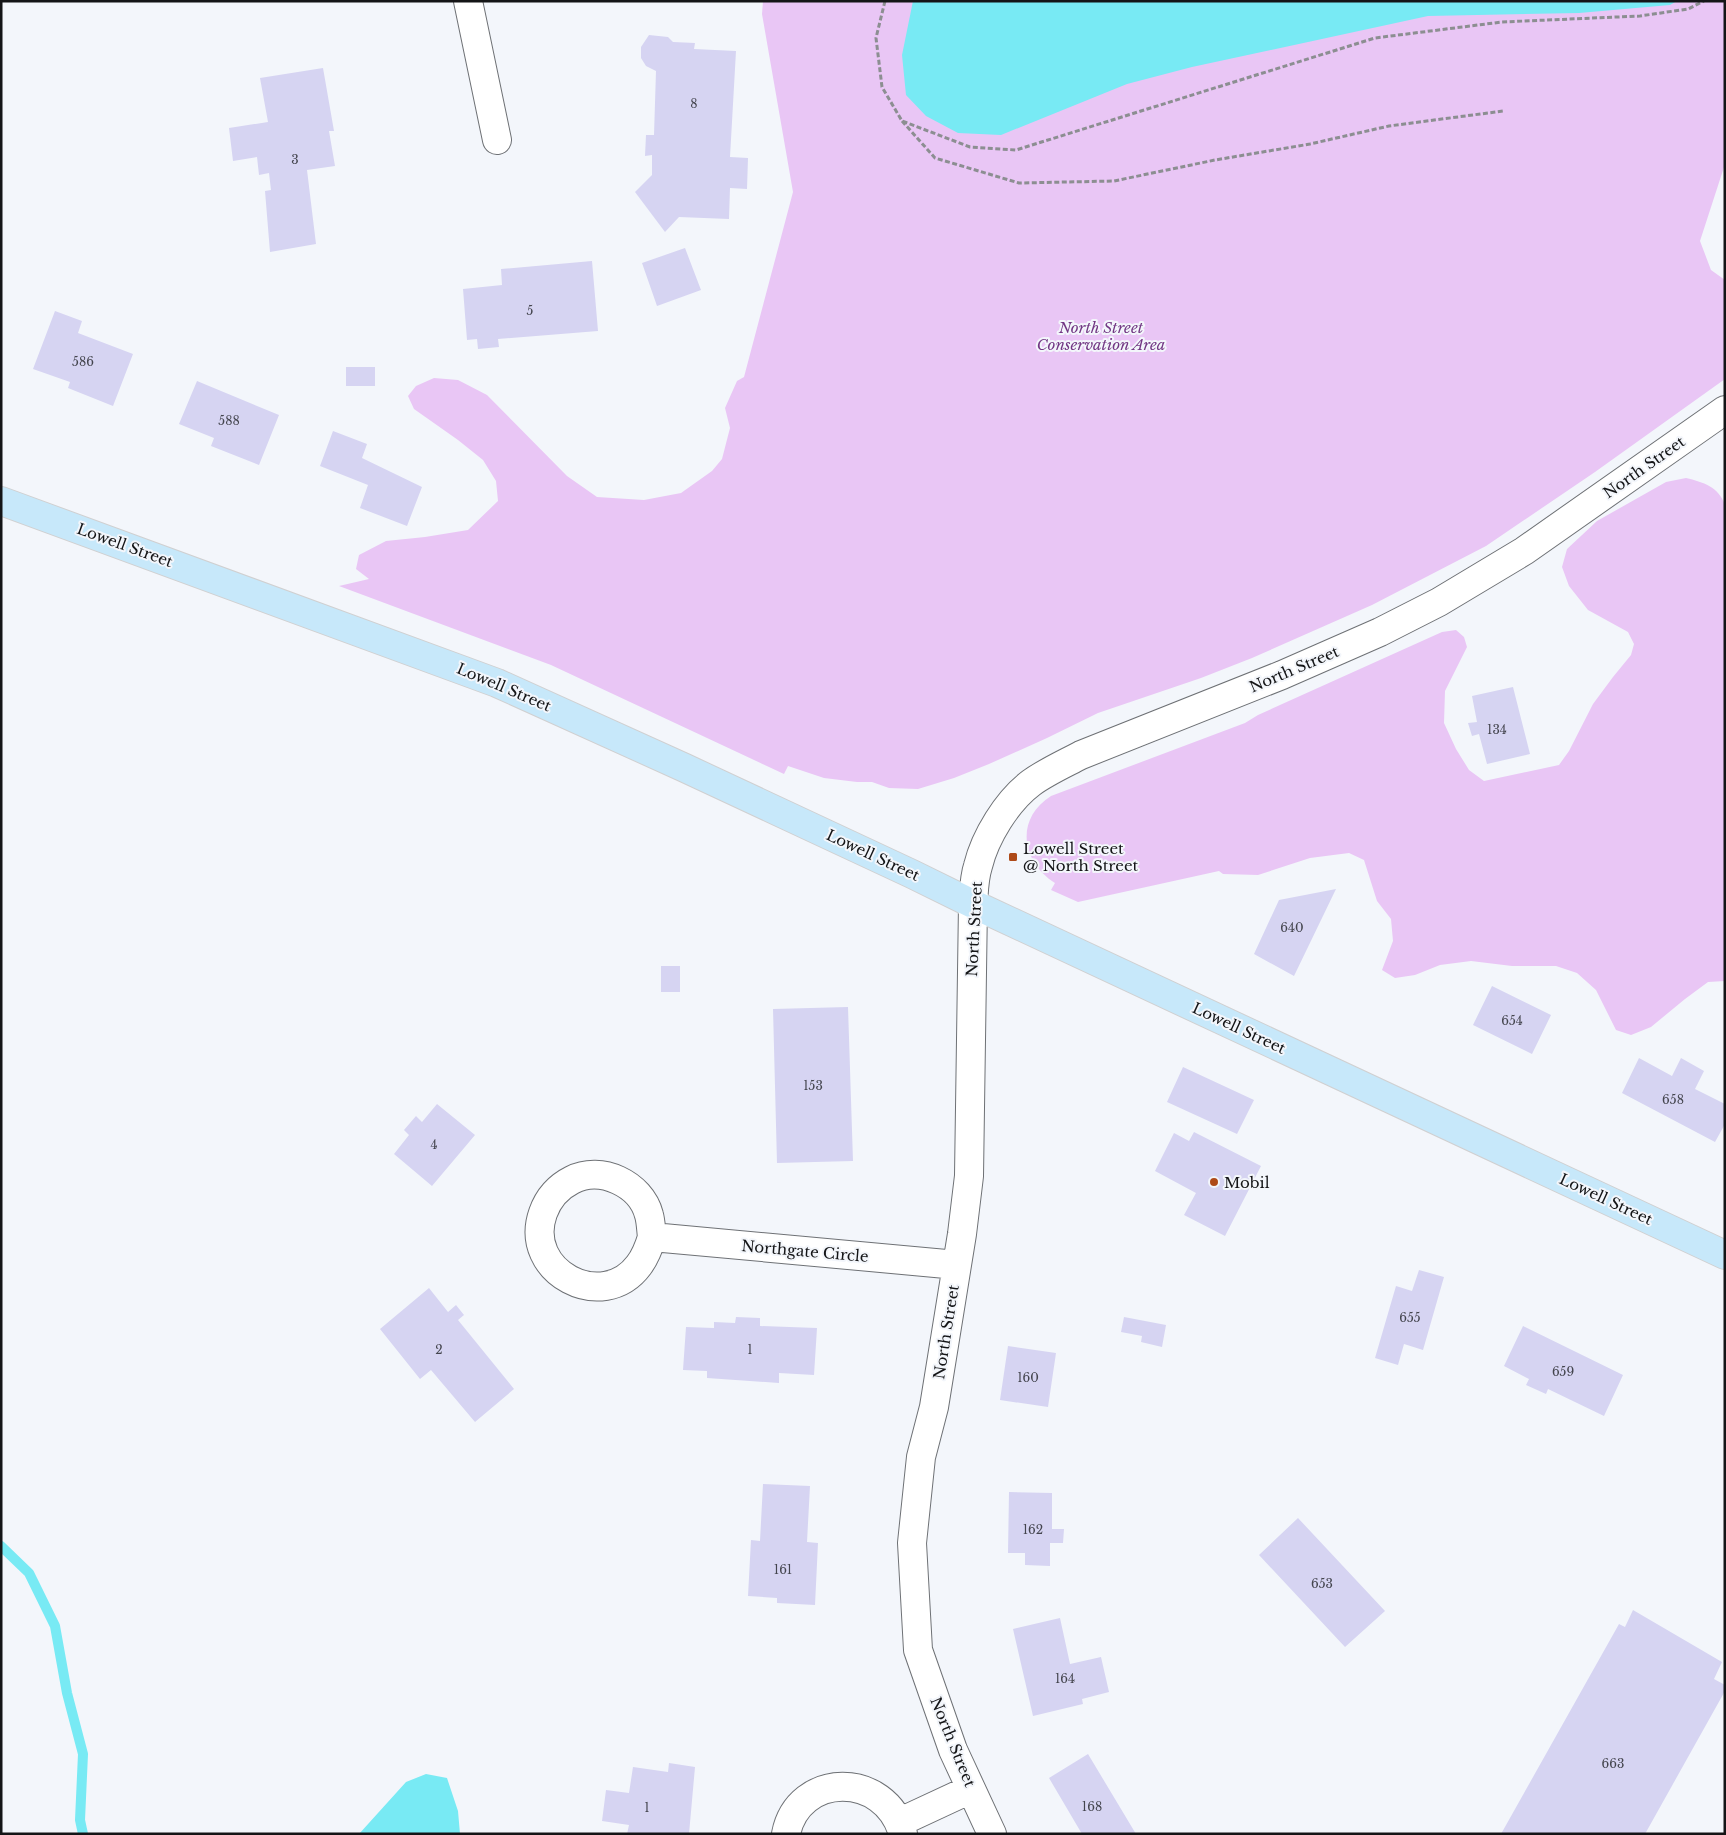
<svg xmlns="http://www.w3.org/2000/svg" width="1726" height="1835" viewBox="0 0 1726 1835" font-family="'Libre Baskerville',serif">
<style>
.green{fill:#e9c6f5}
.water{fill:#78eaf4}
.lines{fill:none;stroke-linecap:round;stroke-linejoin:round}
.stream{stroke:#78eaf4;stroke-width:10}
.building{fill:#d6d4f2}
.minor-casing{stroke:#6e7175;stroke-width:30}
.major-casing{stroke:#d0d0d1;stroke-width:30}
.path{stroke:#8c8e91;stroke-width:3;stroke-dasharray:5 2.5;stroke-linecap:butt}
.minor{stroke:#fff;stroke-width:28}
.major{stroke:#c7e8fa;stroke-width:28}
.poi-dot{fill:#ae4a18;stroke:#f3f6fb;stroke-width:2}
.labels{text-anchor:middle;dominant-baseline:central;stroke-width:4;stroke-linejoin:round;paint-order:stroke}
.number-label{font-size:12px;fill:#44454e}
.park-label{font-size:15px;font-style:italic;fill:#723784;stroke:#f3f6fb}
.street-label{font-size:15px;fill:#141517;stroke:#f3f6fb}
.poi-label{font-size:15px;fill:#141517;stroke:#f3f6fb;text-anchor:start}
</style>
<rect width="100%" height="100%" fill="#f3f6fb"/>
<path class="green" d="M763 1H1725V164L1700 241 1711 270 1725 280V379L1595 472 1486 546 1372 605 1252 658 1201 678 1098 713 1047 738 989 764 954 778 918 789 889 788 872 782H857L824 778 788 766 784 774 551 665 339 586 369 579 356 569 359 555 386 541 425 537 468 530 498 501 496 481 483 460 458 440 414 409 408 396 416 386 434 378 458 380 487 395 567 476 597 497 644 500 681 493 712 471 722 459 730 428 725 408 737 381 744 377 793 192 762 14Z
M1686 478C1703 482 1719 487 1725 505V981L1708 982 1685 999 1651 1027 1631 1035 1616 1030 1596 990 1577 973 1556 966H1512L1471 961 1440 965 1415 975 1395 978 1382 970 1393 941 1391 919 1377 901 1364 860 1349 853 1310 858 1258 875 1223 874 1219 871 1078 902 1051 890 1055 883C1021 861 1015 819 1051 796L1245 723 1258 715 1442 632 1456 630 1464 637 1467 647 1445 691 1444 723 1456 749 1469 770 1484 781 1559 765 1569 751 1593 704 1613 677 1631 655 1634 644 1628 632 1588 610 1569 586 1562 567 1567 549 1597 521 1666 482Z"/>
<path class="water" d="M913 1H1677L1670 5 1579 13 1428 16 1192 67 1127 84 1001 135 958 133 926 116 906 95 902 55Z
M426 1774 447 1778 458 1811 460 1834H359L406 1782Z"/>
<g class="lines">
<path class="stream" d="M1 1546 29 1573 55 1626 67 1693 83 1754 80 1820 83 1834"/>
</g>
<path class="building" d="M649 35 668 37 673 42 695 43 694 49 736 51 730 157 748 158 747 189 730 188 729 219 679 217 665 232 635 192 652 175V155L645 156 646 135H654L656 71 646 66 641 58V47Z
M323 68 334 131H329L335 166 307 170 316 244 270 252 265 191 271 190 269 173 259 175 257 157 233 161 229 128 268 122 260 78Z
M685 248 701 290 657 306 642 263Z
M592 261 598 331 498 339 499 347 478 349 477 339 467 340 463 289 502 285 501 269Z
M55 311 82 321 78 333 133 354 113 406 68 388 70 382 33 369Z
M346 367H375V386H346Z
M197 381 279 415 259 465 211 446 214 438 179 424Z
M333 431 367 444 362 458 422 487 407 526 360 508 368 485 320 466Z
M1513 687 1530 754 1487 764 1479 734 1472 736 1468 723 1477 722 1472 696Z
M1336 889 1294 976 1254 954 1279 900Z
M661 966H680V992H661Z
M1492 986 1551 1015 1532 1054 1473 1025Z
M848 1007 853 1161 777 1163 773 1009Z
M1639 1058 1672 1076 1681 1058 1704 1071 1695 1089 1725 1104V1124L1715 1142 1622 1093Z
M1183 1067 1254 1100 1237 1134 1167 1102Z
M437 1104 475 1135 432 1186 394 1154 409 1135 404 1130 416 1116 422 1122Z
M1194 1132 1261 1166 1225 1236 1184 1215 1196 1193 1155 1171 1174 1133 1189 1141Z
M1419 1270 1444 1277 1423 1350 1404 1344 1398 1365 1375 1358 1396 1286 1412 1291Z
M429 1288 448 1312 456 1305 464 1315 458 1320 514 1389 475 1422 431 1370 420 1379 380 1329Z
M736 1317 760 1318V1326L817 1328 814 1375 779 1373V1383L707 1378V1371L683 1370 686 1327 714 1328V1322L735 1323Z
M1124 1317 1166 1325 1162 1347 1141 1342 1142 1336 1121 1332Z
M1523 1326 1623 1375 1604 1416 1548 1389 1546 1394 1526 1385 1529 1379 1504 1366Z
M1008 1346 1056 1353 1048 1407 1000 1400Z
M763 1484 810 1486 807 1542 818 1543 815 1605 777 1603V1598L748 1596 751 1540 760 1541Z
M1009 1492 1052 1493V1529H1064L1063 1543H1050V1566L1025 1565V1553H1008Z
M1298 1518 1385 1611 1345 1647 1259 1555Z
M1633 1610 1722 1662 1714 1679 1725 1685V1691L1645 1834H1501L1619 1624 1625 1627Z
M1060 1618 1070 1664 1101 1657 1109 1692 1082 1699 1083 1704 1033 1716 1013 1629Z
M1088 1754 1136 1834H1082L1049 1778Z
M669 1763 695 1767 689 1834H627L629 1825 602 1821 606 1790 629 1793 633 1767 668 1772Z"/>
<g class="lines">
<defs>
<path id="minor" d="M468 1 497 140
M652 1237C649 1247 645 1257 639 1265 603 1314 522 1272 543 1213 548 1199 558 1187 572 1180 601 1165 641 1184 649 1215 651 1222 651 1230 652 1237L957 1265
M900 1822 971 1789
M786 1834C798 1772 885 1770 903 1834
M992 1834 953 1750 918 1650 912 1543 921 1457 934 1407 962 1234 969 1176 973 904C974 891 974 878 978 866 985 837 1007 801 1031 783 1046 772 1064 764 1081 755L1282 675 1380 632 1439 602 1524 551 1725 410"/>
<path id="major" d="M1 501 497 683 685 768 912 874 973 904 1725 1255"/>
</defs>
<use href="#minor" class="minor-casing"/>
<use href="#major" class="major-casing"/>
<path class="path" d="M885 1 876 38 882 87 902 121 970 147 1016 150 1375 38 1502 22 1640 16 1688 9 1704 1
M902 121 935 158 1019 183 1114 181 1215 160 1310 144 1389 126 1503 111"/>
<use href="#minor" class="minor"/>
<use href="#major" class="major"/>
</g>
<g class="poi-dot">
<rect x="1008" y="852" width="10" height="10" rx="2.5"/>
<circle cx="1214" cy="1182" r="5"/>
</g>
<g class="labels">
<g class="number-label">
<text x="694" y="103">8</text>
<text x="295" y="159">3</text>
<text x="530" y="310">5</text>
<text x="83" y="361">586</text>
<text x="229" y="420">588</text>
<text x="1497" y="729">134</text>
<text x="1292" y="927">640</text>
<text x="1512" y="1020">654</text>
<text x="813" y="1085">153</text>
<text x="1673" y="1099">658</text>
<text x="434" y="1144">4</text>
<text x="1410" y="1317">655</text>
<text x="439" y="1349">2</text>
<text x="750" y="1349">1</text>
<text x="1563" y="1371">659</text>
<text x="1028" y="1377">160</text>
<text x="1033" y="1529">162</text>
<text x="783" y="1569">161</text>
<text x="1322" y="1583">653</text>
<text x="1065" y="1678">164</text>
<text x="1613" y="1763">663</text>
<text x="1092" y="1806">168</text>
<text x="647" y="1807">1</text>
</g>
<g class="park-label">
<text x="1101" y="327">North Street<tspan x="1101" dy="17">Conservation Area</tspan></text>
</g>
<g class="street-label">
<text transform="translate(1644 467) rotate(-35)">North Street</text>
<text transform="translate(125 545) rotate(20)">Lowell Street</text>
<text transform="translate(1294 669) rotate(-23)">North Street</text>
<text transform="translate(504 687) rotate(23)">Lowell Street</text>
<text transform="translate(873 855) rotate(25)">Lowell Street</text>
<text transform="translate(974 929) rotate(-87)">North Street</text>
<text transform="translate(1239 1028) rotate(25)">Lowell Street</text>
<text transform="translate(1606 1199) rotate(25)">Lowell Street</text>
<text transform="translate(805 1251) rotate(5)">Northgate Circle</text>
<text transform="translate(946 1332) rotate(-81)">North Street</text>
<text transform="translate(953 1742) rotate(68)">North Street</text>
</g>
<g class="poi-label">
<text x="1023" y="848">Lowell Street<tspan x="1023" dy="17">@ North Street</tspan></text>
<text x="1224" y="1182">Mobil</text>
</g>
</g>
<rect width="1726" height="1835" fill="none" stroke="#141517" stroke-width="5"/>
</svg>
